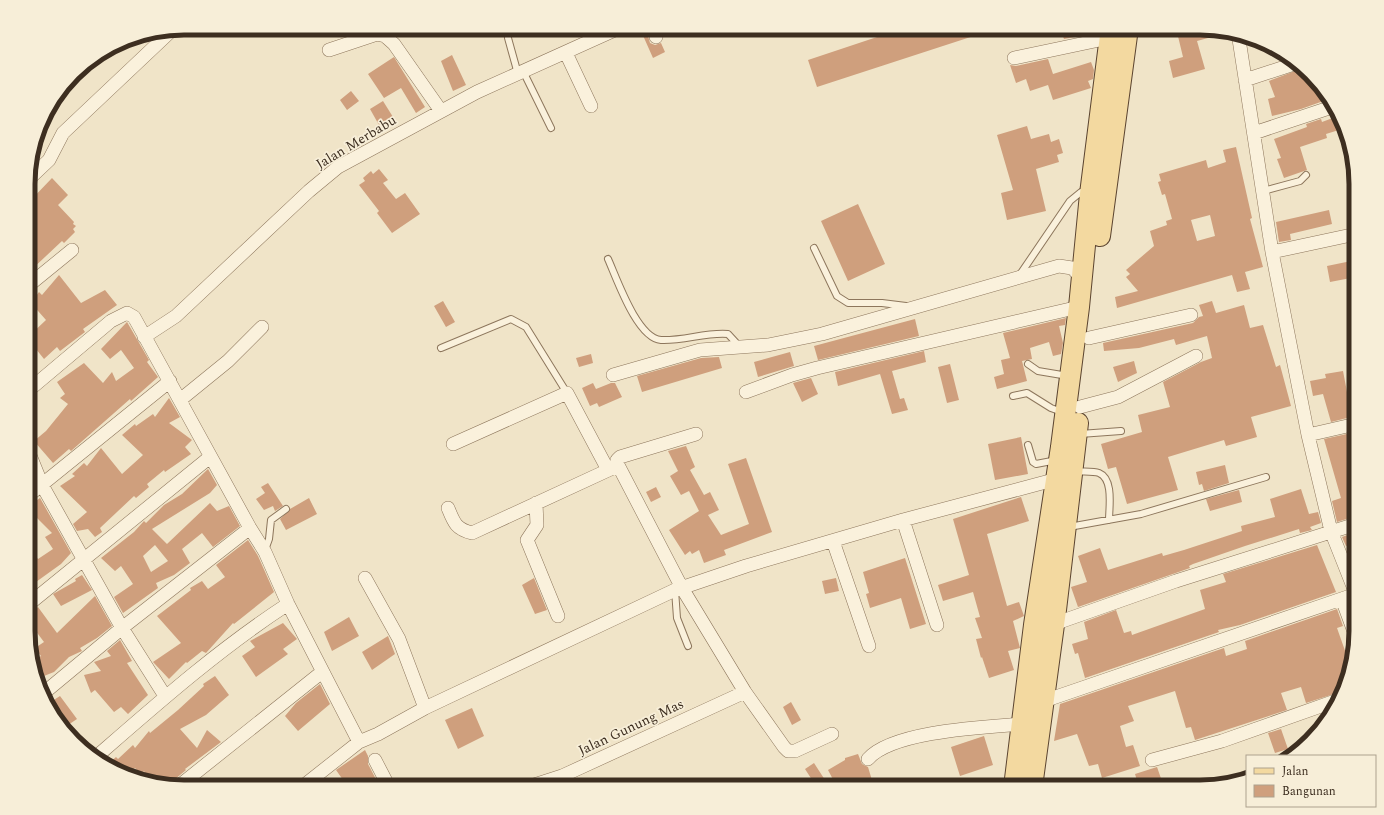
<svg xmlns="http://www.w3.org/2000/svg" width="1384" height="815" viewBox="0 0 1384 815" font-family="Spectral,serif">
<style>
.building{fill:#cf9f7d;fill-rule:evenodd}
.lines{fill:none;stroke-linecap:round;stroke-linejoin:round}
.lane-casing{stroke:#8d765c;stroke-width:8}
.street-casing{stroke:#8d765c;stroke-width:14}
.primary-casing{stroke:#5b4430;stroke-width:22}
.lane{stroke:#faf1dc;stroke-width:6}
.street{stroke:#faf1dc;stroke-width:13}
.primary{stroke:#f3d9a0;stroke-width:20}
.labels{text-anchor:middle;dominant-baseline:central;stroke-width:3.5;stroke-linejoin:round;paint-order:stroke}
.street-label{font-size:14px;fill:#3d2e20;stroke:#f7eed8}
.rim{fill:none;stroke:#3d2e20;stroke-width:5}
</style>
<rect width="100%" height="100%" fill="#f0e4c8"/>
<path class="building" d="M648 28H650L648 36 650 43 655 45 661 43 665 52 653 58 641 31Z
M913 28H988L989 31 817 87 808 60 892 32 893 34Z
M1060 28H1099V31L1094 33 1064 39Z
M1176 28H1200L1230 32 1197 41 1205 69 1173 78 1169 61 1183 57Z
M452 55 466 85 453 91 441 61Z
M394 57 425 107 416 113 401 88 384 98 368 74Z
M1048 59 1053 74 1091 62 1094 70 1093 79 1088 81 1091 88 1053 100 1048 85 1030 91 1026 79 1016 83 1010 65 1016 66Z
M1303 68 1310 74 1329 99 1301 109 1272 116 1268 99 1275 97 1269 81Z
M351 91 359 101 347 110 340 100Z
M383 101 393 117 379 125 370 109Z
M1338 116 1342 129 1326 134 1327 138 1300 147 1307 170 1284 178 1277 159 1281 158 1274 139 1307 127 1306 124 1321 119 1322 122Z
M1027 126 1031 139 1049 134 1051 142 1059 139 1063 153 1057 155 1059 162 1036 169 1046 211 1007 220 1001 193 1013 190 997 135Z
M1236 147 1252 218 1250 219 1263 267 1245 272 1250 289 1237 292 1232 275 1117 308 1115 297 1138 291 1126 277 1130 274 1126 270 1154 246 1150 231 1167 225 1166 221 1172 219 1165 194 1162 195 1158 182 1161 181 1159 174 1206 160 1208 168 1226 162 1223 150ZM1210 215 1215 236 1197 241 1191 220Z
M379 169 388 180 383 183 396 199 405 193 420 214 392 233 377 213 379 211 359 185 365 181 363 178 371 171 373 174Z
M52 178 68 195 58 205 74 222 73 224 76 226 73 229 75 232 64 243 62 241 29 272V202Z
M858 204 885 264 848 281 821 221Z
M1329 210 1332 224 1290 234 1291 240 1279 242 1276 222Z
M1356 260V277L1330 282 1327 266Z
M59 275 81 303 105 290 117 305 83 329 85 332 60 351 57 347 44 359 36 349 29 354V336L46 320 31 303 39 292 42 295Z
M443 301 455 322 446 327 434 306Z
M1212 301 1216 313 1244 305 1250 328 1263 325 1276 367 1280 365 1291 406 1251 417 1257 437 1226 446 1224 440 1168 457 1178 490 1127 504 1116 467 1108 469 1101 444 1142 432 1138 415 1170 407 1163 382 1201 362 1212 358 1207 336 1176 345 1174 339 1139 348 1104 351 1103 343 1193 323 1199 317 1203 316 1199 305Z
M1066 318 1065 325 1059 326 1063 343 1061 354 1053 356 1049 342 1030 348 1032 359 1022 361 1027 381 997 389 994 377 1004 374 1001 360 1010 358 1003 333Z
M915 319 919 336 818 360 814 346Z
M127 322 149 360 147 362 158 377 131 401 130 399 71 451 69 449 53 463 34 441 46 431 68 404 60 398 65 394 57 382 84 363 103 383 112 372 116 381 134 368 121 350 110 359 101 349Z
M924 351 926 362 892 371 900 399 904 398 908 410 892 414 880 374 838 386 835 372Z
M790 352 794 366 758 377 754 362Z
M591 354 593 363 579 367 576 358Z
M719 357 722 368 642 392 637 376 701 358Z
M1134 361 1137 373 1118 382 1113 367Z
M950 364 959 400 947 403 938 367Z
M1343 371 1347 392 1356 390V412L1351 414V417L1331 422 1323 394 1313 396 1310 381 1326 378 1325 374Z
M811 378 818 394 802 402 793 383Z
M593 383 596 389 611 383H615L622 397 599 407 597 403 590 406 582 388Z
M169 398 180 417 169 423 192 440 185 447 191 454 165 472 164 470 147 484 149 487 136 498 134 496 100 528 102 532 95 537 88 529 77 531 73 524 87 512 60 486 75 476 72 474 84 463 87 466 101 448 122 474 143 455 122 435 135 424 136 426 153 414 155 417Z
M1356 432V516L1337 522 1332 501 1341 498 1324 439Z
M1021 437 1028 474 995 480 988 444Z
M686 446 695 467 690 470 704 495 710 492 719 510 708 515 721 535 749 524 728 464 746 458 772 532 724 550 726 555 704 563 699 550 692 554 690 551 685 555 669 530 699 511 689 491 681 495 670 476 678 471 668 451Z
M1225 465 1229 483 1204 491 1202 484 1199 485 1196 472Z
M208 469 217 485 210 493 152 529 167 544 210 503 217 511 229 506 240 526 213 547 202 533 182 549 190 563 174 575 156 583 158 588 123 613 114 597 133 584 121 566 115 571 101 558 134 532 144 521 146 523 164 505 182 494ZM155 545 168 561 151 572 143 556Z
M268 483 283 506 275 511 273 506 264 510 256 499 265 493 261 487Z
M656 487 661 497 651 502 646 492Z
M1301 489 1309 514 1318 512 1321 523 1310 527 1312 530 1300 533 1299 529 1245 546 1193 564 1189 566 1190 568 1078 607 1071 587 1087 582 1078 556 1100 548 1108 570 1162 553 1163 556 1184 550 1242 531 1241 526 1275 517 1270 499Z
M1239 490 1242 502 1210 511 1206 499Z
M1021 497 1029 521 987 534 1007 606 1019 602 1024 616 1013 621 1020 648 1008 651 1014 670 989 678 982 657 981 658 976 639 982 638 975 618 980 617 973 592 943 601 938 585 969 575 953 519Z
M40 498 71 553 61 564 29 587V548L38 559 53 549 45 537 52 533 29 510V506Z
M309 498 317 514 286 530 280 519 290 509Z
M1356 532V543L1346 546 1342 537Z
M248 540 258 556 274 592 234 624 233 623 206 653 202 651 187 663 186 662 169 679 153 662 181 643 157 616 191 590 190 588 202 581 208 589 225 577 216 565Z
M1317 545 1336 592 1240 625 1218 630 1219 632 1085 678 1078 653 1075 654 1072 644 1088 639 1084 622 1116 610 1124 633 1131 631 1132 635 1205 609 1200 590 1226 582 1223 574Z
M905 558 926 624 910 629 901 598 870 608 866 594 869 593 863 572Z
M82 575 92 590 61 606 53 594 76 581 75 579Z
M534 578 547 610 535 614 522 585Z
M836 578 839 591 825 594 822 581Z
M95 596 112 626 97 638 80 648 82 651 69 657 54 672 39 678 33 661 41 656 35 648 44 642 29 622V616L38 607 57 633Z
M1337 609 1343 626 1337 628 1349 662 1340 692 1306 703 1301 687 1281 693 1287 710 1195 740 1191 727 1186 728 1175 691 1128 706 1134 721 1120 726 1126 747 1133 745 1140 766 1102 778 1098 764 1089 766 1077 734 1054 741 1060 704 1224 648 1226 656 1247 649 1245 641Z
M349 617 359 636 332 651 324 632Z
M283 623 297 639 283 649 288 654 256 677 242 656 255 647 250 641Z
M388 636 395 654 372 670 362 652Z
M120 640 132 661 127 663 148 695 128 714 121 707 114 712 95 690 91 693 84 675 101 671 94 662 111 656 107 651Z
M215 676 229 695 206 715 180 729 197 748 207 730 221 742 185 769 186 770 168 785 149 782 144 771 141 775 135 768 127 775 106 766 116 757 118 759 133 745 135 748 149 731 150 733 178 710 204 686 203 684Z
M320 684 330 704 298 731 285 716 296 703Z
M60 696 77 719 65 727 54 717 49 703Z
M791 702 801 720 792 725 783 707Z
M472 708 484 736 458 749 445 720Z
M1281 729 1288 749 1275 753 1268 733Z
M984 736 993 765 960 776 951 747Z
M365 750 368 756V764L380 787H348L336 770Z
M858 754 862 764 868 767 874 787H837L828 770 845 760V758Z
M814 763 825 780 816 786 805 769Z
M1157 767 1164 787H1139L1135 774Z"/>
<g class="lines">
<defs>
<path id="lane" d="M508 38 518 74
M523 71 551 128
M1263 191 1300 181 1306 175
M814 248 837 296 848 303H882L906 306
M608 259C617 279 637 338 661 340 684 341 706 332 728 334L740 347
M1019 276 1070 201 1081 192 1087 193
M441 348 511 319 526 327 567 393
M1028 364 1038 371 1068 376
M1013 396 1027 393 1051 408 1062 412
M1080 434 1121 431
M1028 445 1033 462 1036 464 1057 460
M1074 471C1082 472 1093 471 1099 473 1114 479 1109 508 1109 520
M1069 527 1141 514 1266 477
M265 550 269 539 271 520 286 509
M675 590 677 618 688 646"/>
<path id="street" d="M1238 33 1272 252 1308 435 1331 531 1356 594
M656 37 658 28
M329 50 377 34 385 36 394 44 441 111
M566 53 591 106
M1014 58 1109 38
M1245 80 1297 63
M1254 133 1335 106
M29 179 49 160 63 133 171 31
M1272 252 1356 234
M29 285 72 250
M144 337 176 316 309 191 338 167 477 92 619 28
M1089 338 1191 315
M613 375 700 350 768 345 822 334 1059 266 1072 268 1083 279
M29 390 111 321 127 313 134 317 250 528 265 552 288 604 359 742 378 734 425 708 675 590 746 566 903 520 1057 479
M746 392 792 375 817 368 1079 307
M180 400 228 361 262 327
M1080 407 1118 397 1196 356
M696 434 620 457 617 460 618 465 682 588 745 692 784 747 788 751H795L832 734
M1308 435 1356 424
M453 444 567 393 608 470
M29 453 42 485 122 628 165 696
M29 495 170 381
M536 503 537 525 527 540 558 616
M448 508C454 523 456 529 472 533L615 467
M903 520 937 625
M833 541 869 646
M365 578 399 639 425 708
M1342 599 1356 637
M29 604 210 457
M1048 624H1054L1176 581 1356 524
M45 692 122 628 250 528
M1044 701 1356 594
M96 757C158 703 219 649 288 604
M868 759C892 731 985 727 1022 724
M375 760 389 787
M1152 760 1222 741 1338 700
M179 786 317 676 323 673
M302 787 359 742
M528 787 562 776 745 692"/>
<path id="primary" d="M1100 236 1128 28
M1014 787 1034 625 1061 447 1079 307 1090 194 1111 28
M1032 787 1056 610 1078 423"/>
</defs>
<use href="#lane" class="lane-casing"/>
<use href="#street" class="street-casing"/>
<use href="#primary" class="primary-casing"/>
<use href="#lane" class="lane"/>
<use href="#street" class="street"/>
<use href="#primary" class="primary"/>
</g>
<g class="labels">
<g class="street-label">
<text transform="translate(356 142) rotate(-31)">Jalan Merbabu</text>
<text transform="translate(631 727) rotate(-25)">Jalan Gunung Mas</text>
</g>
</g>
<path d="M0 0H1384V815H0ZM184 35H1200A149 149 0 0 1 1349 184V631A149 149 0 0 1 1200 780H184A149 149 0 0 1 35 631V184A149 149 0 0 1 184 35Z" fill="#f7eed8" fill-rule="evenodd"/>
<path class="rim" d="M184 35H1200A149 149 0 0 1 1349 184V631A149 149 0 0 1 1200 780H184A149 149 0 0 1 35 631V184A149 149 0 0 1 184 35Z"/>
<rect x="1246" y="755" width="130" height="52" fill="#f7eed8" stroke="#ada18e"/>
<rect x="1254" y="768" width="20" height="6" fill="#f3d9a0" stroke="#ada18e"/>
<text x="1282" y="775" font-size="12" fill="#3d2e20">Jalan</text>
<rect x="1254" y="785" width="20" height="12" fill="#cf9f7d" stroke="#ada18e"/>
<text x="1282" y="795" font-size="12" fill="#3d2e20">Bangunan</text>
</svg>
